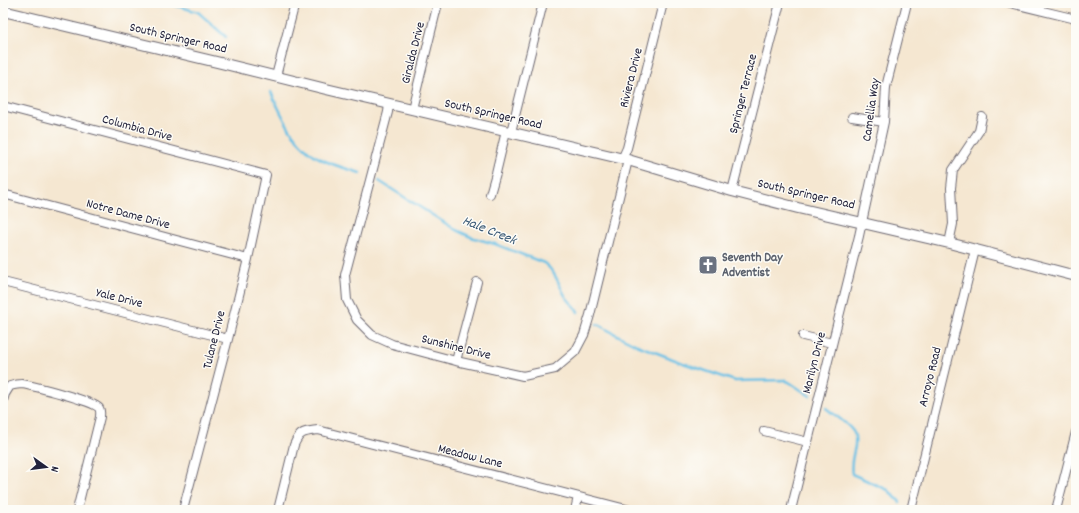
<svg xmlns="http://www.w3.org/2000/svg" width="1079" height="513" viewBox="0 0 1079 513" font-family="Dekko,sans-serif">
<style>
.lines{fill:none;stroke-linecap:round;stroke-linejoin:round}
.stream{stroke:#69c1e6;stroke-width:2.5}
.minor-casing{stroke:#6c6770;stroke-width:10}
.tertiary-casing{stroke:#6c6770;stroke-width:12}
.minor{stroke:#fff;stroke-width:8}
.tertiary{stroke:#fff;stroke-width:10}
.labels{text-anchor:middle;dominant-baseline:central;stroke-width:3;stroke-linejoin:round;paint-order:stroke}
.street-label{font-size:13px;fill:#22223b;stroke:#fdfcf7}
.worship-label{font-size:13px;font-weight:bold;fill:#5b616d;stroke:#fdfcf7;text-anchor:start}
.water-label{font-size:14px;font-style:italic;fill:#3b5a77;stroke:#fdfcf7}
</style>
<rect width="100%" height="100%" fill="#fdfcf7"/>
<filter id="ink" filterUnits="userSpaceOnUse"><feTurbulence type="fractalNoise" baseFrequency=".025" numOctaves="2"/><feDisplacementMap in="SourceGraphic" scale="8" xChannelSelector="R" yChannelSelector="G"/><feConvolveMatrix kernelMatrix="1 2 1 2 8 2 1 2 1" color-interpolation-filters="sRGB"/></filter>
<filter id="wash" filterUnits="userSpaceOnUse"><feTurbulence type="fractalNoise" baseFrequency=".012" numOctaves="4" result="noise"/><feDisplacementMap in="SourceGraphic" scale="16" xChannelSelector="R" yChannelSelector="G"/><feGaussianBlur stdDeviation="0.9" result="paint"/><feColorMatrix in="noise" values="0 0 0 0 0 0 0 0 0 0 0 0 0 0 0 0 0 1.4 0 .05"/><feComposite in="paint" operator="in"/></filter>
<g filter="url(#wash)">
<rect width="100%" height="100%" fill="#f5e7d1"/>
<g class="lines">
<path class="stream" d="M167 3 198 12 226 37
M271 92C283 118 296 149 325 161 336 166 348 169 360 173
M379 181 456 230 471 237 495 244 544 263C556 272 559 286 566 297 570 302 575 307 578 312
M597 324 619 336 637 345 683 363 735 381 784 380 789 382 810 396
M826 408C833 414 850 425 854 433 856 437 855 442 855 446 853 457 850 462 852 474L888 490 900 502"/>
</g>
</g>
<g filter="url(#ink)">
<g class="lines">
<defs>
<path id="minor" d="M1010 3 1076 19
M276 76 295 3
M389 104 388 112 345 275 347 300 357 320 372 335 392 344 456 361 523 376 555 369 575 352 584 335 590 315 628 160
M3 106 266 175 248 259 228 339 183 510
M412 109 438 3
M852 117 884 122
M511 132 543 3
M622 159 627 148 663 3
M732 191 780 3
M3 194 248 259
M490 194 496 173 506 131
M949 243 953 224 951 188 953 170 979 131 982 117
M3 282 228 339
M803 336 832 343
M456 361 477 282
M3 401 5 394 10 386C14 385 18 384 22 384 34 386 93 401 99 408 101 411 100 414 100 417L77 510
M764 431 808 442
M278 510 294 445C300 431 304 432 318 430L630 510
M575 510 578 497
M791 510 859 236 884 122 886 87 907 3
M911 510 975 250
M1056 510 1076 432"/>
<path id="tertiary" d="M3 11 225 64 326 89 628 160 732 191 798 208 949 243 1076 276"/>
</defs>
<use href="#minor" class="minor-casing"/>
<use href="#tertiary" class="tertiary-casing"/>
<use href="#minor" class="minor"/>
<use href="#tertiary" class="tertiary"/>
</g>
</g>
<defs>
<symbol id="church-square" viewBox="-11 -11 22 22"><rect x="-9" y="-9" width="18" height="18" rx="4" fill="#6b7280" stroke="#fdfcf7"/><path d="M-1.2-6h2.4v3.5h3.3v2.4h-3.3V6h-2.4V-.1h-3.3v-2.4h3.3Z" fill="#fff"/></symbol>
</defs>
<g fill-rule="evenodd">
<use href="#church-square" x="697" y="254" width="22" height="22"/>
</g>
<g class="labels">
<g class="street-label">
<text transform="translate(178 39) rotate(13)">South Springer Road</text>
<text transform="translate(414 53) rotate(-76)">Giralda Drive</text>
<text transform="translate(632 78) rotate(-76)">Riviera Drive</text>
<text transform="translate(744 94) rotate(-76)">Springer Terrace</text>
<text transform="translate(872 110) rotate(-82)">Camellia Way</text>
<text transform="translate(493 115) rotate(13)">South Springer Road</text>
<text transform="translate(137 129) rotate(15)">Columbia Drive</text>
<text transform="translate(806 195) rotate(13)">South Springer Road</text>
<text transform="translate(128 215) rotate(15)">Notre Dame Drive</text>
<text transform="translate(119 299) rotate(14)">Yale Drive</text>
<text transform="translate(215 340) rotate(-76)">Tulane Drive</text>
<text transform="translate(456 348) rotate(14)">Sunshine Drive</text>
<text transform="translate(815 363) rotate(-76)">Marilyn Drive</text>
<text transform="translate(931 377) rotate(-76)">Arroyo Road</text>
<text transform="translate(470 457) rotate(14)">Meadow Lane</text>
</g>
<g class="worship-label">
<text x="722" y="258">Seventh Day<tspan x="722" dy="15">Adventist</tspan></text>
</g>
<g class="water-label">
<text transform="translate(489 231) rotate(22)">Hale Creek</text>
</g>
</g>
<rect width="1079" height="513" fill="none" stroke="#fdfcf7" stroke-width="16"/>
<g transform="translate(46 467) rotate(104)" stroke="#fdfcf7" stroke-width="3" paint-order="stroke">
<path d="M0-3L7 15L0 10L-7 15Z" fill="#22223b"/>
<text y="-6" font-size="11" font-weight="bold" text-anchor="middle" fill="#22223b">N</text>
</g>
</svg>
